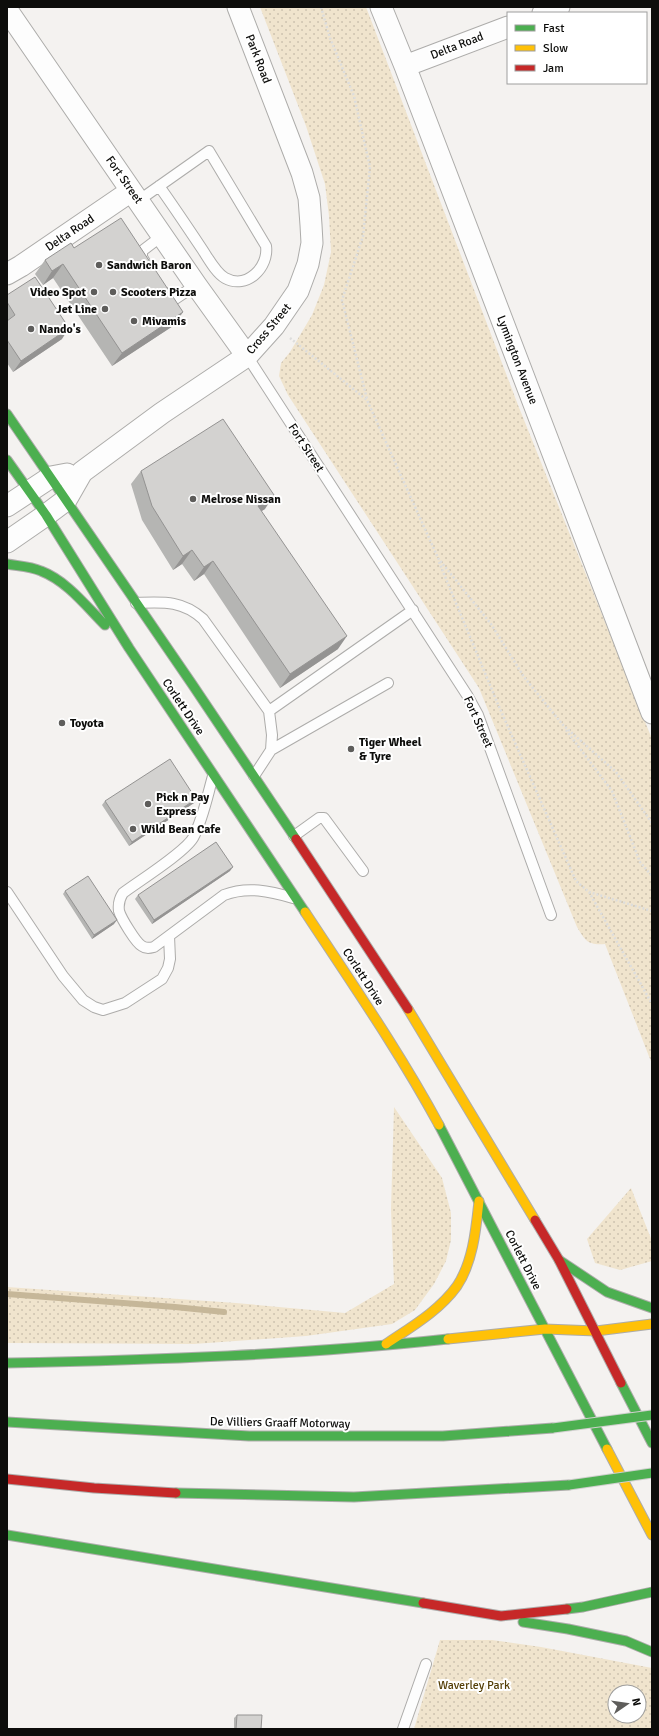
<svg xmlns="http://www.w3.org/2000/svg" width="659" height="1736" viewBox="0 0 659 1736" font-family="Signika,sans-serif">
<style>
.park{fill:url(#park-dots);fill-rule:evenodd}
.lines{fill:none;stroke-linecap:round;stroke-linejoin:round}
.stream{stroke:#c6b799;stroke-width:6}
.lane-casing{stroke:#adacaa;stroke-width:12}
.street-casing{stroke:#adacaa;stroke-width:23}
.fast-casing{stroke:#adacaa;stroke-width:11}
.slow-casing{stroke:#adacaa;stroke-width:11}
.jam-casing{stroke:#adacaa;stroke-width:11}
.path{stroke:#dddddc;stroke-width:2.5;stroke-dasharray:2 2;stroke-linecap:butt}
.lane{stroke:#fdfdfd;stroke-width:10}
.street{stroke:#fdfdfd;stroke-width:21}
.fast{stroke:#4caf50;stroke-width:9}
.slow{stroke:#ffc107;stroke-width:9}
.jam{stroke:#c62828;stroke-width:9}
.fast-bridge-casing{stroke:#cfcfcd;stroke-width:11;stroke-linecap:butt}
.fast-bridge{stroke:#4caf50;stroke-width:9}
.wall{fill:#b5b5b3}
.shaded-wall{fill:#949392}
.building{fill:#d3d2d0;stroke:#949392}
.poi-dot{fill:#5e5d5b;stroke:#fff;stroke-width:1.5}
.labels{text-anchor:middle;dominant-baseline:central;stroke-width:4;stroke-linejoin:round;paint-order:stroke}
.street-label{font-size:12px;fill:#0d0d0b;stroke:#fff}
.poi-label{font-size:12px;font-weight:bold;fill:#0d0d0b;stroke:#fff;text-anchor:start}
.park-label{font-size:12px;fill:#543e06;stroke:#fff}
</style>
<defs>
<pattern id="park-dots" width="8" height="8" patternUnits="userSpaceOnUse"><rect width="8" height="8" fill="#f0e4cd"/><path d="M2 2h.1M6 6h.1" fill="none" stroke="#cdc2af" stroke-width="1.8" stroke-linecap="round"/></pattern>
</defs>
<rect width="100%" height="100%" fill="#f4f2f0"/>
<path class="park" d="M260 7H366L518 405 652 739V1064L605 944C588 945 586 942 577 927L479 688 288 395 279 376 281 363 290 352 312 315 324 285 331 252 329 216 325 184 306 126Z
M394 1107 442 1178 451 1213V1240L446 1261 434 1284 415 1310 392 1324 306 1336 194 1344 7 1343V1287L236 1303 345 1313 394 1284 391 1209Z
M631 1188 652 1241V1261L620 1270 595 1263 587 1239Z
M440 1640H492L541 1647 652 1668V1729H414ZM615 1692H639V1716H615Z"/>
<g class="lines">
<path class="stream" d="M7 1294 175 1307 224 1312"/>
<defs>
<path id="lane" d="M138 201 209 151 266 246C269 267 247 290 225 278 216 273 208 258 202 249 188 228 174 207 159 186
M145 262 142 257V251L163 235
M166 293 172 301 196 285
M247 356 467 695 478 715 551 915
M136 603C163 602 182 600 203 619L269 711 272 735 271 750 254 776
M269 711 413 610
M271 750 388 683
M213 776C207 797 203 819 193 838 184 853 139 881 123 893 119 899 118 904 119 911 121 918 136 943 142 946 146 949 150 948 154 947L224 895C247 886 270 891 293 898
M294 836 319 818H324L363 871
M7 892 63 976 83 1000 94 1007 103 1010 125 1003 162 979 168 968 170 959 169 936
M403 1729 426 1664"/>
<path id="street" d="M381 7 405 66 652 713
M7 10 196 285 247 356
M543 13 559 7
M405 66 508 27
M7 274 21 266 131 191
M7 506 51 477 67 474
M7 542 46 515 66 500 82 472 162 413 247 356 274 326 298 291 308 264 312 243 311 225 309 198 302 173 238 7"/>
<path id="fast" d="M7 414 192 684 296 839
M7 460 46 515 129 648 305 912
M7 564C18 566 30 566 41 571 67 581 86 606 105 625
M439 1125 607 1449
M559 1260 607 1292 652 1308
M7 1363C154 1360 301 1355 448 1339
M621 1383 652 1443
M7 1422 249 1436H443L553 1428
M176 1493 354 1497 569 1485
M7 1535 423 1603
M567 1609 583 1607 652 1592
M523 1622 568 1629 626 1641 652 1652"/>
<path id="slow" d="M305 912C351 982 399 1051 439 1125
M408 1009 535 1220
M448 1339 545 1329 596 1331 652 1324
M386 1344C411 1327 439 1311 457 1286 473 1262 476 1229 479 1201
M607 1449 652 1535"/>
<path id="jam" d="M296 839 408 1009
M535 1220 559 1260 621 1383
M7 1479 94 1488 176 1493
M423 1603 501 1616 567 1609"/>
</defs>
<use href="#lane" class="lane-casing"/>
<use href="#street" class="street-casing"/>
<use href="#fast" class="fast-casing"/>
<use href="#slow" class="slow-casing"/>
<use href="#jam" class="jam-casing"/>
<path class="path" d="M321 7 330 38 354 96 370 167 363 236 342 300 367 399
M290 338 367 400 438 558 491 624 524 677 563 725 616 772 652 823
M439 562 497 702 576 881 589 892 652 911
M566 730 612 791 640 862 652 876
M589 892 652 1004"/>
<use href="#lane" class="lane"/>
<use href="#street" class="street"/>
<use href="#fast" class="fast"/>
<use href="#slow" class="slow"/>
<use href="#jam" class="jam"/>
<defs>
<path id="fast-bridge" d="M553 1428 652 1415
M569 1485 652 1473"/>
</defs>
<use href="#fast-bridge" class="fast-bridge-casing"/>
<use href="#fast-bridge" class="fast-bridge"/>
</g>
<path class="wall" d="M74 248 183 312 173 326 112 366 53 278 43 285 35 274 45 260Z
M7 295 62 339 13 372 7 363Z
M141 471 265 509 261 511 338 649 280 688 204 574 194 581 182 564 173 570 142 520 131 484Z
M196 799 194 803 129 846 102 805 105 801Z
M230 871 152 924 135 899 138 895Z
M65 891 114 924 92 939 63 894Z
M237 1715 261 1729H234V1718Z"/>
<path class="shaded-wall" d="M63 264 53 278 43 285 52 271Z
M183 312 173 326 112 366 122 353Z
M69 328 62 339 13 372 21 361Z
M274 495 265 509 248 520 258 506Z
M192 550 182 564 173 570 183 556Z
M213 561 204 574 194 581 204 567Z
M347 636 338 649 280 688 290 674Z
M196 799 194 803 129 846 132 842Z
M233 867 230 871 152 924 154 920Z
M117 920 114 924 92 939 94 935Z"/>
<path class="building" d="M121 218 183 312 122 353 63 264 52 271 45 260 71 243 74 248Z
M35 277 69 328 21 361 7 340V321L15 315 7 302V295Z
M223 419 274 495 258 506 347 636 290 674 213 561 204 567 192 550 183 556 152 506 141 471Z
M170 759 196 799 132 842 105 801Z
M216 842 233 867 154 920 138 895Z
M88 876 117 920 94 935 65 891Z
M237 1715H262L261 1729H236Z"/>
<g class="poi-dot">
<circle cx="99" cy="265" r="4"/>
<circle cx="94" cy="292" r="4"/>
<circle cx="113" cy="292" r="4"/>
<circle cx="105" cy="309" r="4"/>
<circle cx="134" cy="321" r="4"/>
<circle cx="31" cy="329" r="4"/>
<circle cx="193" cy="499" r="4"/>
<circle cx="62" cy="723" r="4"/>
<circle cx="351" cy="749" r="4"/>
<circle cx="148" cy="804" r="4"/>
<circle cx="133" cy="829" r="4"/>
</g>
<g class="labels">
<g class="street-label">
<text transform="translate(457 46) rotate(-21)">Delta Road</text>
<text transform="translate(258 59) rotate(69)">Park Road</text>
<text transform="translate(124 180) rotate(55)">Fort Street</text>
<text transform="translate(70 233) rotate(-34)">Delta Road</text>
<text transform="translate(269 329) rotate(-50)">Cross Street</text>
<text transform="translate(517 360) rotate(69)">Lymington Avenue</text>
<text transform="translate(306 448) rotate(57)">Fort Street</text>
<text transform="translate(183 707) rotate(56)">Corlett Drive</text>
<text transform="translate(478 722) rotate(66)">Fort Street</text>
<text transform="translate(363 977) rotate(57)">Corlett Drive</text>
<text transform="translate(523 1260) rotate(63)">Corlett Drive</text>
<text transform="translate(280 1423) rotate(1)">De Villiers Graaff Motorway</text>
</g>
<g class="poi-label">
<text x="107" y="265">Sandwich Baron</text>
<text x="86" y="292" text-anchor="end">Video Spot</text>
<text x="121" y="292">Scooters Pizza</text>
<text x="97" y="309" text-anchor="end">Jet Line</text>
<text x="142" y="321">Mivamis</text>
<text x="39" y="329">Nando's</text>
<text x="201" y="499">Melrose Nissan</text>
<text x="70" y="723">Toyota</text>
<text x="359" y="742">Tiger Wheel<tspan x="359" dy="14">&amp; Tyre</tspan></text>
<text x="156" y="797">Pick n Pay<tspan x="156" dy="14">Express</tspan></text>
<text x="141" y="829">Wild Bean Cafe</text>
</g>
<g class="park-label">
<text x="474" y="1685">Waverley Park</text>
</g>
</g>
<rect width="659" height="1736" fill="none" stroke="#0d0d0b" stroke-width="16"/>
<rect x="507" y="12" width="140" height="72" fill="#ffffff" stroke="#9e9e9d"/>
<rect x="515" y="25" width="20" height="6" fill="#4caf50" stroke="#9e9e9d"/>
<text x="543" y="32" font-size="12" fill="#0d0d0b">Fast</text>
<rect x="515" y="45" width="20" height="6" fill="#ffc107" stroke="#9e9e9d"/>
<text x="543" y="52" font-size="12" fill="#0d0d0b">Slow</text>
<rect x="515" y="65" width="20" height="6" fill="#c62828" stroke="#9e9e9d"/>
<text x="543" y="72" font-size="12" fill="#0d0d0b">Jam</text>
<g transform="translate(627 1704) rotate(77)"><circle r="19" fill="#ffffff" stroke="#9e9e9d"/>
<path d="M0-3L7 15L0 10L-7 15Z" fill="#5e5d5b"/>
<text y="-6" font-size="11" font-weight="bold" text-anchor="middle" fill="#0d0d0b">N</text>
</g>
</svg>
